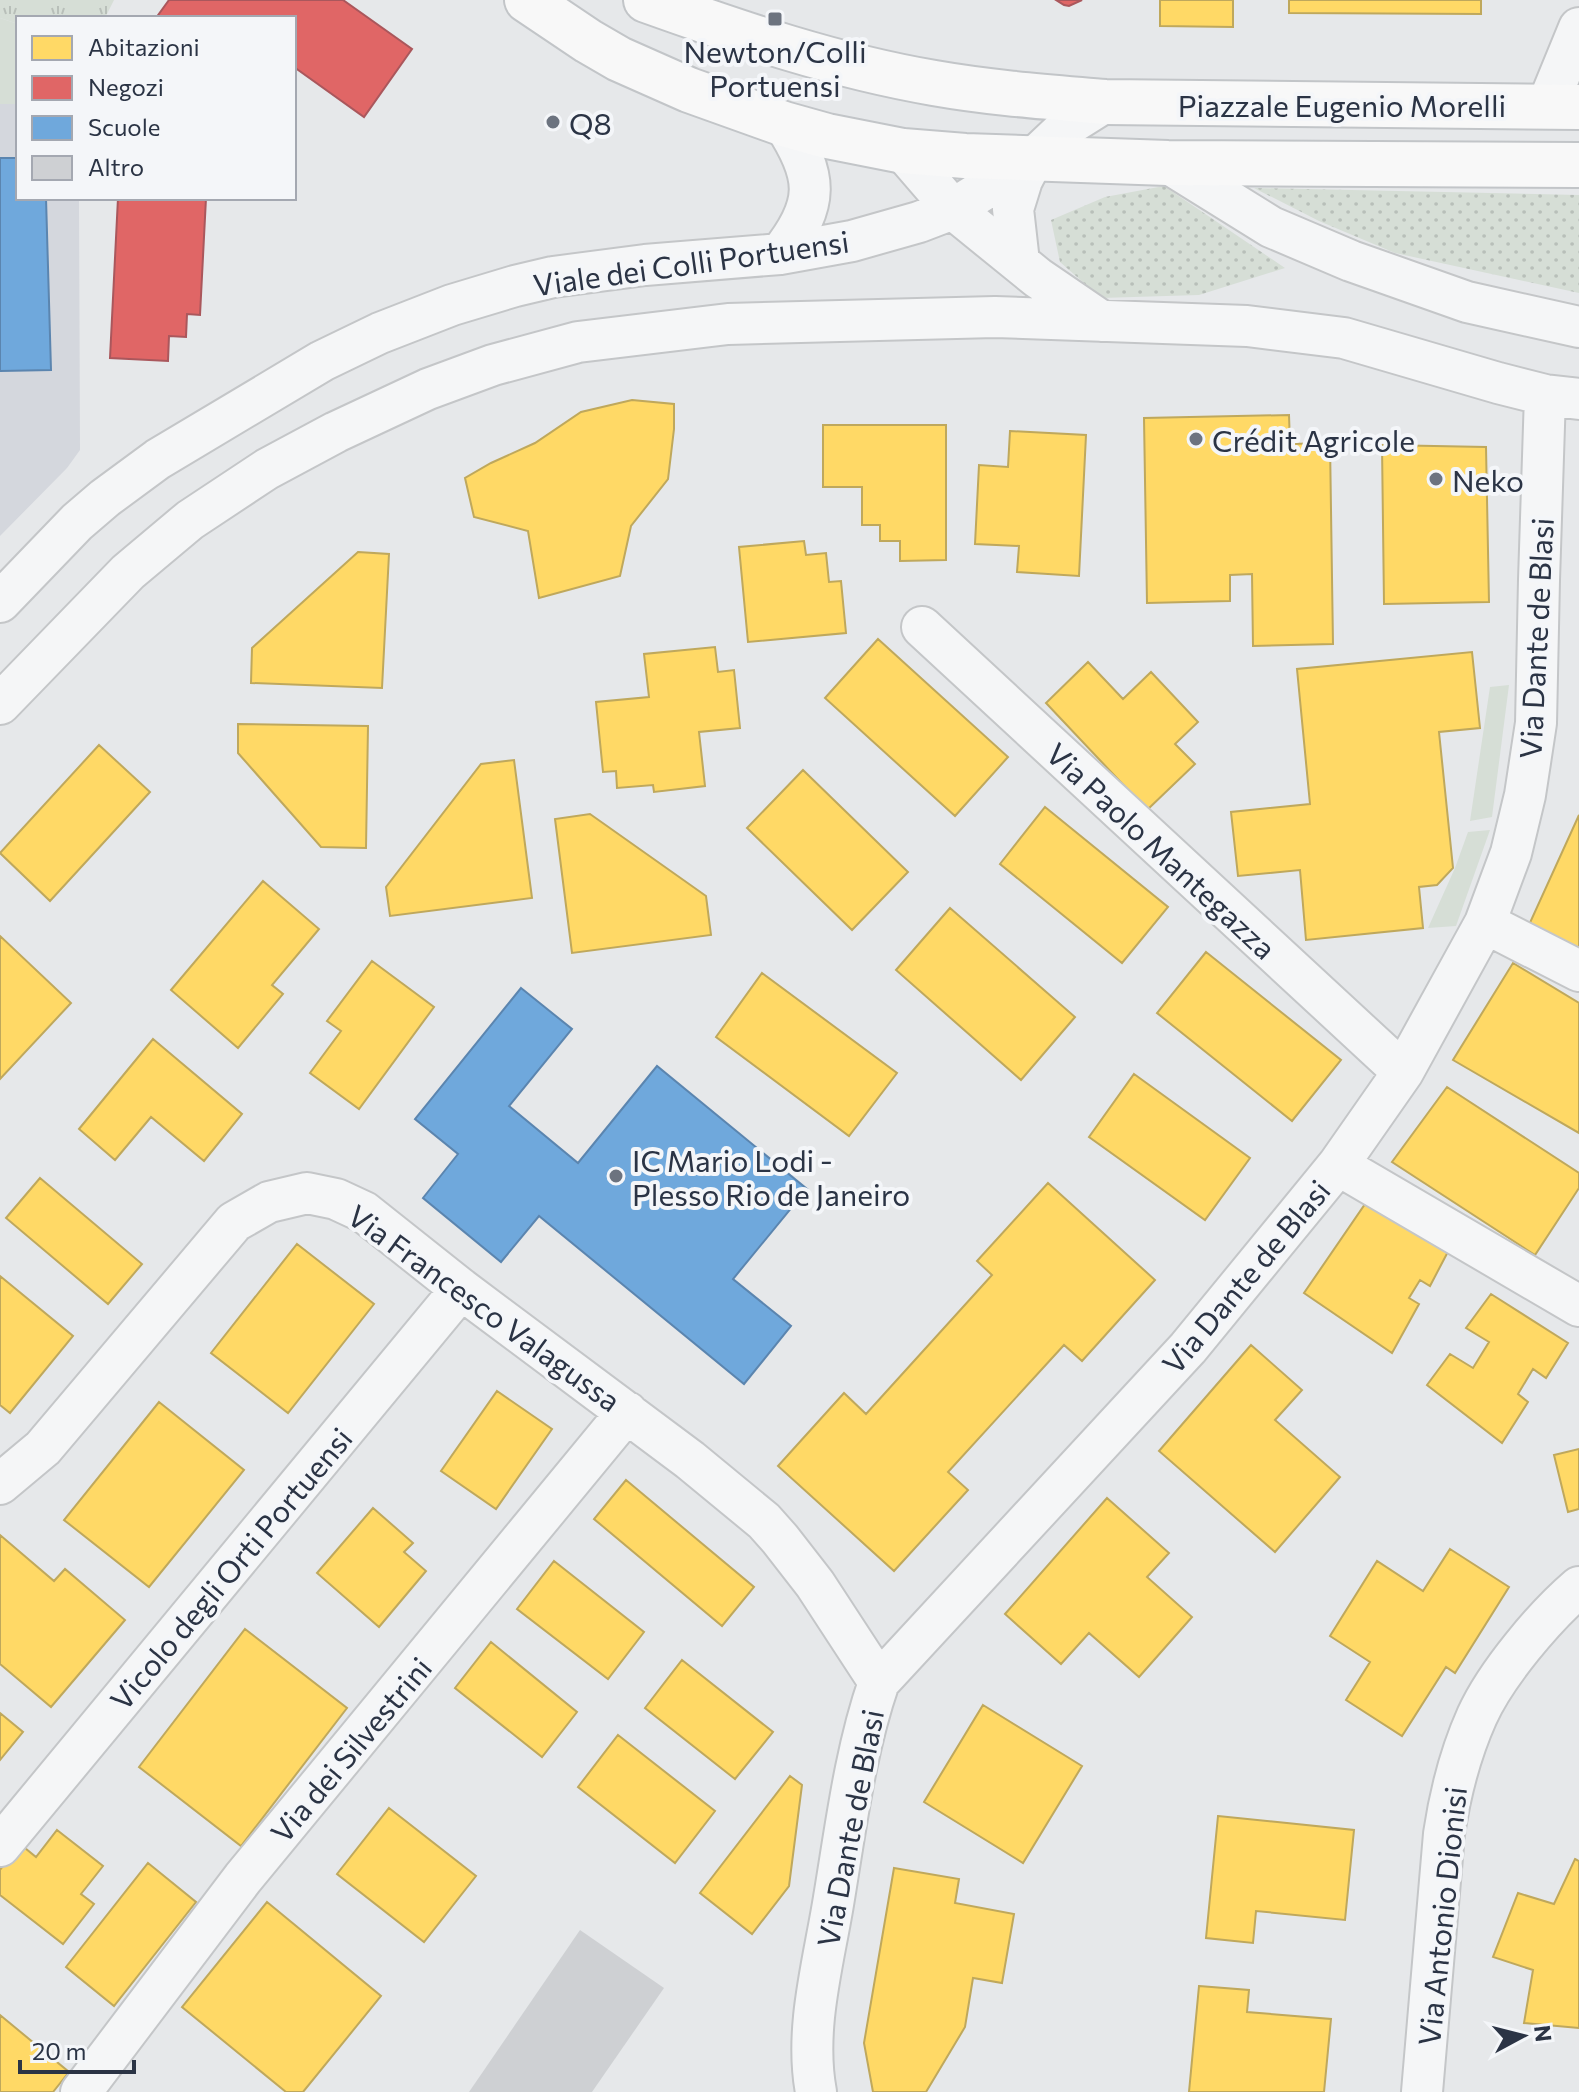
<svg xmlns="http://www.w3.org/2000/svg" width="1579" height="2092" viewBox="0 0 1579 2092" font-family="Commissioner,sans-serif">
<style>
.built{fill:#d4d7dd}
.grass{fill:#d6ded6}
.park{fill:url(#park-tufts)}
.garden{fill:url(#garden-dots)}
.homes{fill:#ffd966;stroke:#bfa85c;stroke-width:2}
.shops{fill:#e06666;stroke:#aa575c;stroke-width:2}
.schools{fill:#6fa8dc;stroke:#5b85af;stroke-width:2}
.building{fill:#ced0d3}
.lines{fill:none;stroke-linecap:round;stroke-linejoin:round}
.minor-casing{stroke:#c4c6c8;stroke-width:44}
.major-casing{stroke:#c2c5c8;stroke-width:48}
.minor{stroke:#f5f6f7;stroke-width:40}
.major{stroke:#f8f8f8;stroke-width:44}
.poi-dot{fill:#6c737f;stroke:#f4f6f9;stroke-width:3}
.labels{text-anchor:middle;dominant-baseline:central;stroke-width:8;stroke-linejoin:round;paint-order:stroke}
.poi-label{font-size:30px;fill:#2b3445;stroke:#f4f6f9;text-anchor:start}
.street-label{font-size:30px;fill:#2b3445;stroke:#f4f6f9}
</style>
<defs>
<pattern id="park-tufts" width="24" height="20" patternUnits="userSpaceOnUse" patternTransform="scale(2)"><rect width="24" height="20" fill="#d6ded6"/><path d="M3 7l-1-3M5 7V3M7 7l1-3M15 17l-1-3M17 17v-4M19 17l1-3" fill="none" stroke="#b8bfb9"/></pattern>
<pattern id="garden-dots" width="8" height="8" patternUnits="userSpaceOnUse" patternTransform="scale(2)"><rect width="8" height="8" fill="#d6ded6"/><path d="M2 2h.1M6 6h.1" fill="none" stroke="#b8bfb9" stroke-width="1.8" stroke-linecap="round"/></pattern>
</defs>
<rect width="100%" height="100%" fill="#e6e8ea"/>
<path class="built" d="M0 104H18V198H79L80 450 67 468 0 536Z"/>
<path class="grass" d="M0 18 18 24V104H0Z
M1509 685 1492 817 1470 821 1490 687Z
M1490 830 1456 926 1428 928 1455 868 1468 832Z"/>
<path class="park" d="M0 0H114L105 18H18V24L0 18Z"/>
<path class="garden" d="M1164 186 1285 268 1199 295 1101 298 1060 262 1051 220 1105 197Z
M1254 188 1579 195V293L1395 253 1319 221Z"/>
<path class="homes" d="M1160 0H1233V27L1160 26Z
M1289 0H1481V14L1289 13Z
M632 400 674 404V429L668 479 631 526 620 576 539 598 528 531 474 517 465 478 491 463 535 443 581 412Z
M1289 415 1290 444 1330 443 1333 644 1253 646 1252 574 1230 575V601L1147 603 1144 418Z
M823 425H946V560L900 561V541H880V525H862V487H823Z
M1010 431 1086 435 1079 576 1017 572 1019 546 975 544 979 465 1008 467Z
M1382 445 1486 447 1489 602 1384 604Z
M804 541 806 555 826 553 829 582 841 581 846 633 748 642 739 547Z
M358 552 389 554 382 688 251 683 252 648Z
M878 639 1008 757 955 816 825 698Z
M715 647 718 672 734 670 740 728 699 732 705 786 654 792 653 785 617 788 616 771 603 772 596 702 649 697 644 654Z
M1472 652 1480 728 1439 732 1453 868 1437 885 1419 887 1423 928 1306 940 1300 870 1238 876 1231 812 1310 804 1297 669Z
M1088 662 1123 699 1151 672 1198 722 1175 744 1195 764 1147 810 1046 703Z
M238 724 368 726 366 848 321 847 238 753Z
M99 745 150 792 50 901 0 853Z
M514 760 532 898 390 916 386 887 481 764Z
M803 770 908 872 852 930 747 828Z
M1045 807 1168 907 1122 963 1000 864Z
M590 814 706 896 711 935 572 953 555 819Z
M1579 815V956L1528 927Z
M263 881 319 929 272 985 283 994 238 1048 171 990Z
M950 908 1075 1017 1021 1080 896 970Z
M0 936 71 1003 0 1079Z
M1206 952 1341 1060 1292 1121 1157 1013Z
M372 961 434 1007 359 1109 310 1073 341 1031 327 1021Z
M1513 963 1579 1003V1133L1453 1060Z
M762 973 897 1073 849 1136 716 1037Z
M153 1039 242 1114 204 1161 151 1117 115 1160 79 1129Z
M1134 1074 1250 1158 1205 1220 1089 1137Z
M1447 1087 1579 1173V1188L1535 1255 1392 1162Z
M40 1178 142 1264 108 1304 6 1218Z
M1048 1183 1155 1280 1082 1361 1064 1345 948 1472 968 1490 894 1571 778 1466 844 1393 866 1414 992 1275 977 1261Z
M1374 1191 1452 1244 1430 1286 1420 1280 1409 1298 1419 1304 1392 1353 1304 1293Z
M297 1244 374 1304 288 1413 211 1353Z
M0 1276 73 1336 10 1413 0 1405Z
M1491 1294 1568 1343 1546 1378 1533 1369 1518 1394 1528 1402 1502 1443 1427 1385 1450 1354 1473 1368 1489 1342 1466 1328Z
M1251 1345 1302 1390 1275 1420 1340 1477 1275 1552 1159 1451Z
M497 1391 552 1429 496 1509 441 1471Z
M159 1402 244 1470 149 1587 64 1520Z
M1579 1449V1509L1568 1512 1554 1455Z
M626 1480 754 1587 722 1626 594 1519Z
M1107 1498 1169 1553 1147 1577 1192 1617 1139 1677 1089 1633 1061 1664 1005 1614Z
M373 1508 413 1543 404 1552 426 1571 379 1627 317 1573Z
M0 1535 54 1581 65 1569 125 1620 51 1707 0 1664Z
M1450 1549 1509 1587 1455 1673 1446 1667 1402 1736 1346 1700 1370 1662 1330 1636 1377 1561 1423 1591Z
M554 1561 644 1632 608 1679 517 1609Z
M245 1629 347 1708 241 1846 139 1767Z
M491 1642 577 1712 542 1757 455 1688Z
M682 1660 773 1732 735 1779 645 1708Z
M983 1705 1082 1766 1023 1863 924 1802Z
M0 1713 23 1732 0 1760Z
M618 1735 715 1811 675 1863 578 1787Z
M790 1776 802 1785 789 1886 752 1934 700 1893Z
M389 1808 476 1876 424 1942 337 1874Z
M1218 1816 1354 1830 1345 1920 1256 1911 1253 1943 1206 1938Z
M57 1830 103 1866 81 1894 94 1904 63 1944 0 1895V1870L20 1844 36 1857Z
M1575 1859 1579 1861V2028L1524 2023 1533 1970 1493 1957 1518 1893 1554 1904Z
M148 1863 196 1902 114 2006 66 1967Z
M894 1868 959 1879 955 1903 1014 1914 1002 1983 973 1978 965 2027 926 2092H873L864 2043Z
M267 1902 381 1996 303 2092H286L182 2007Z
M1199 1986 1249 1990 1247 2012 1331 2019 1324 2092H1189Z
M0 2015 69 2072 53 2092H0Z"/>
<path class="shops" d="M169 0H343L412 49 364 117 294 67V18H156Z
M1056 0H1082L1069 6 1064 5Z
M118 198H206L200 315 187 314 186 337 169 336 168 361 110 358Z"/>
<path class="schools" d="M0 158H18V198H46L51 370 0 371Z
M521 988 572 1029 509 1106 578 1163 657 1066 807 1189 733 1279 791 1326 744 1384 539 1216 501 1262 423 1198 458 1154 415 1119Z"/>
<path class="building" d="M580 1930 664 1988 592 2092H469Z"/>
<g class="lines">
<defs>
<path id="minor" d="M1547 106 1579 28
M903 151 953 209 1038 278 1101 321
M1168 163 1271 227 1351 261 1467 302 1579 327
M780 254C820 204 818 176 784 124
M1019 262 1013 209 1022 180 1033 159
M0 602 77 522 105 498 158 459 322 361 380 333 452 305 515 286 553 277 645 265 780 254 852 241 919 222 953 209 1033 159 1070 124 1105 102
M922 627 1403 1072
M0 704 128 572 190 520 267 469 336 432 428 389 493 365 578 342 728 324 995 317 1247 326 1344 338 1498 383 1545 395 1579 399
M1485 923 1579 971
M1338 1165 1579 1306
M0 1484 43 1448 234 1222 269 1202 307 1193 336 1199 364 1212 461 1289 690 1460 764 1521 780 1539 815 1584 879 1682
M0 1846 461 1289
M81 2092 243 1878 627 1412
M816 2092C804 2028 824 1961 834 1898 846 1826 855 1751 879 1682L1188 1348 1338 1165 1403 1072 1485 923 1511 853 1525 795 1536 723 1539 580 1545 395
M1422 2092 1444 1834C1450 1794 1460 1754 1477 1716 1496 1674 1544 1617 1579 1587"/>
<path id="major" d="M527 0 588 41 619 59 689 90 784 124 827 136 903 151 965 156 1168 163 1579 165
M646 0C741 34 835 66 934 83 991 93 1048 97 1105 102L1579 107"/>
</defs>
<use href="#minor" class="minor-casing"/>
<use href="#major" class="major-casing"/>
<use href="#minor" class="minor"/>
<use href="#major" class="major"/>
</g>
<g class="poi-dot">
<rect x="767" y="11" width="16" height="16" rx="4"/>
<circle cx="553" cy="122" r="8"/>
<circle cx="1196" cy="439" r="8"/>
<circle cx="1436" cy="479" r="8"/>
<circle cx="616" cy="1176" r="8"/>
</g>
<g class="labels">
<g class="poi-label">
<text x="775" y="50" text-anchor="middle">Newton/Colli<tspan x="775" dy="34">Portuensi</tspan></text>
<text x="569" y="122">Q8</text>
<text x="1212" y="439">Crédit Agricole</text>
<text x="1452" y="479">Neko</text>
<text x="632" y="1159">IC Mario Lodi -<tspan x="632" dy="34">Plesso Rio de Janeiro</tspan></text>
</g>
<g class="street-label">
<text x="1342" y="104">Piazzale Eugenio Morelli</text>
<text transform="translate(691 262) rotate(-8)">Viale dei Colli Portuensi</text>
<text transform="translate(1535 638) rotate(-87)">Via Dante de Blasi</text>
<text transform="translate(1162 850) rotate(43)">Via Paolo Mantegazza</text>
<text transform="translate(1245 1276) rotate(-50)">Via Dante de Blasi</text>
<text transform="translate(485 1307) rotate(36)">Via Francesco Valagussa</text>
<text transform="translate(230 1568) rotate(-50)">Vicolo degli Orti Portuensi</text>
<text transform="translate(350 1749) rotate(-50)">Via dei Silvestrini</text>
<text transform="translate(849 1828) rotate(-79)">Via Dante de Blasi</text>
<text transform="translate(1441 1916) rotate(-84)">Via Antonio Dionisi</text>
</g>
</g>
<rect x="16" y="16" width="280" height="184" fill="#f4f6f9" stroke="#a4a8b1" stroke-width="2"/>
<rect x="32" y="36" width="40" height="24" fill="#ffd966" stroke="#a4a8b1" stroke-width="2"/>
<text x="88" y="56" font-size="24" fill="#2b3445">Abitazioni</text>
<rect x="32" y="76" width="40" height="24" fill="#e06666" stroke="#a4a8b1" stroke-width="2"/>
<text x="88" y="96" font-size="24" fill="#2b3445">Negozi</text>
<rect x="32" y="116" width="40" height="24" fill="#6fa8dc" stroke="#a4a8b1" stroke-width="2"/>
<text x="88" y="136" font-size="24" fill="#2b3445">Scuole</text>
<rect x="32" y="156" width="40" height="24" fill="#ced0d3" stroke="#a4a8b1" stroke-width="2"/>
<text x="88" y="176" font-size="24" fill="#2b3445">Altro</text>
<g transform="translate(1523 2036) rotate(83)" stroke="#f4f6f9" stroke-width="6" paint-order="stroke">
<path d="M0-6L14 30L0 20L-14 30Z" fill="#2b3445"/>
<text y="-12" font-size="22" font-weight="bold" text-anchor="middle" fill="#2b3445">N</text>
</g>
<path d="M20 2060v12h114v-12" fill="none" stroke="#2b3445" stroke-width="4"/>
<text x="32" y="2060" font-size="24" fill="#2b3445" stroke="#f4f6f9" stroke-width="6" paint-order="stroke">20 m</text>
</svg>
